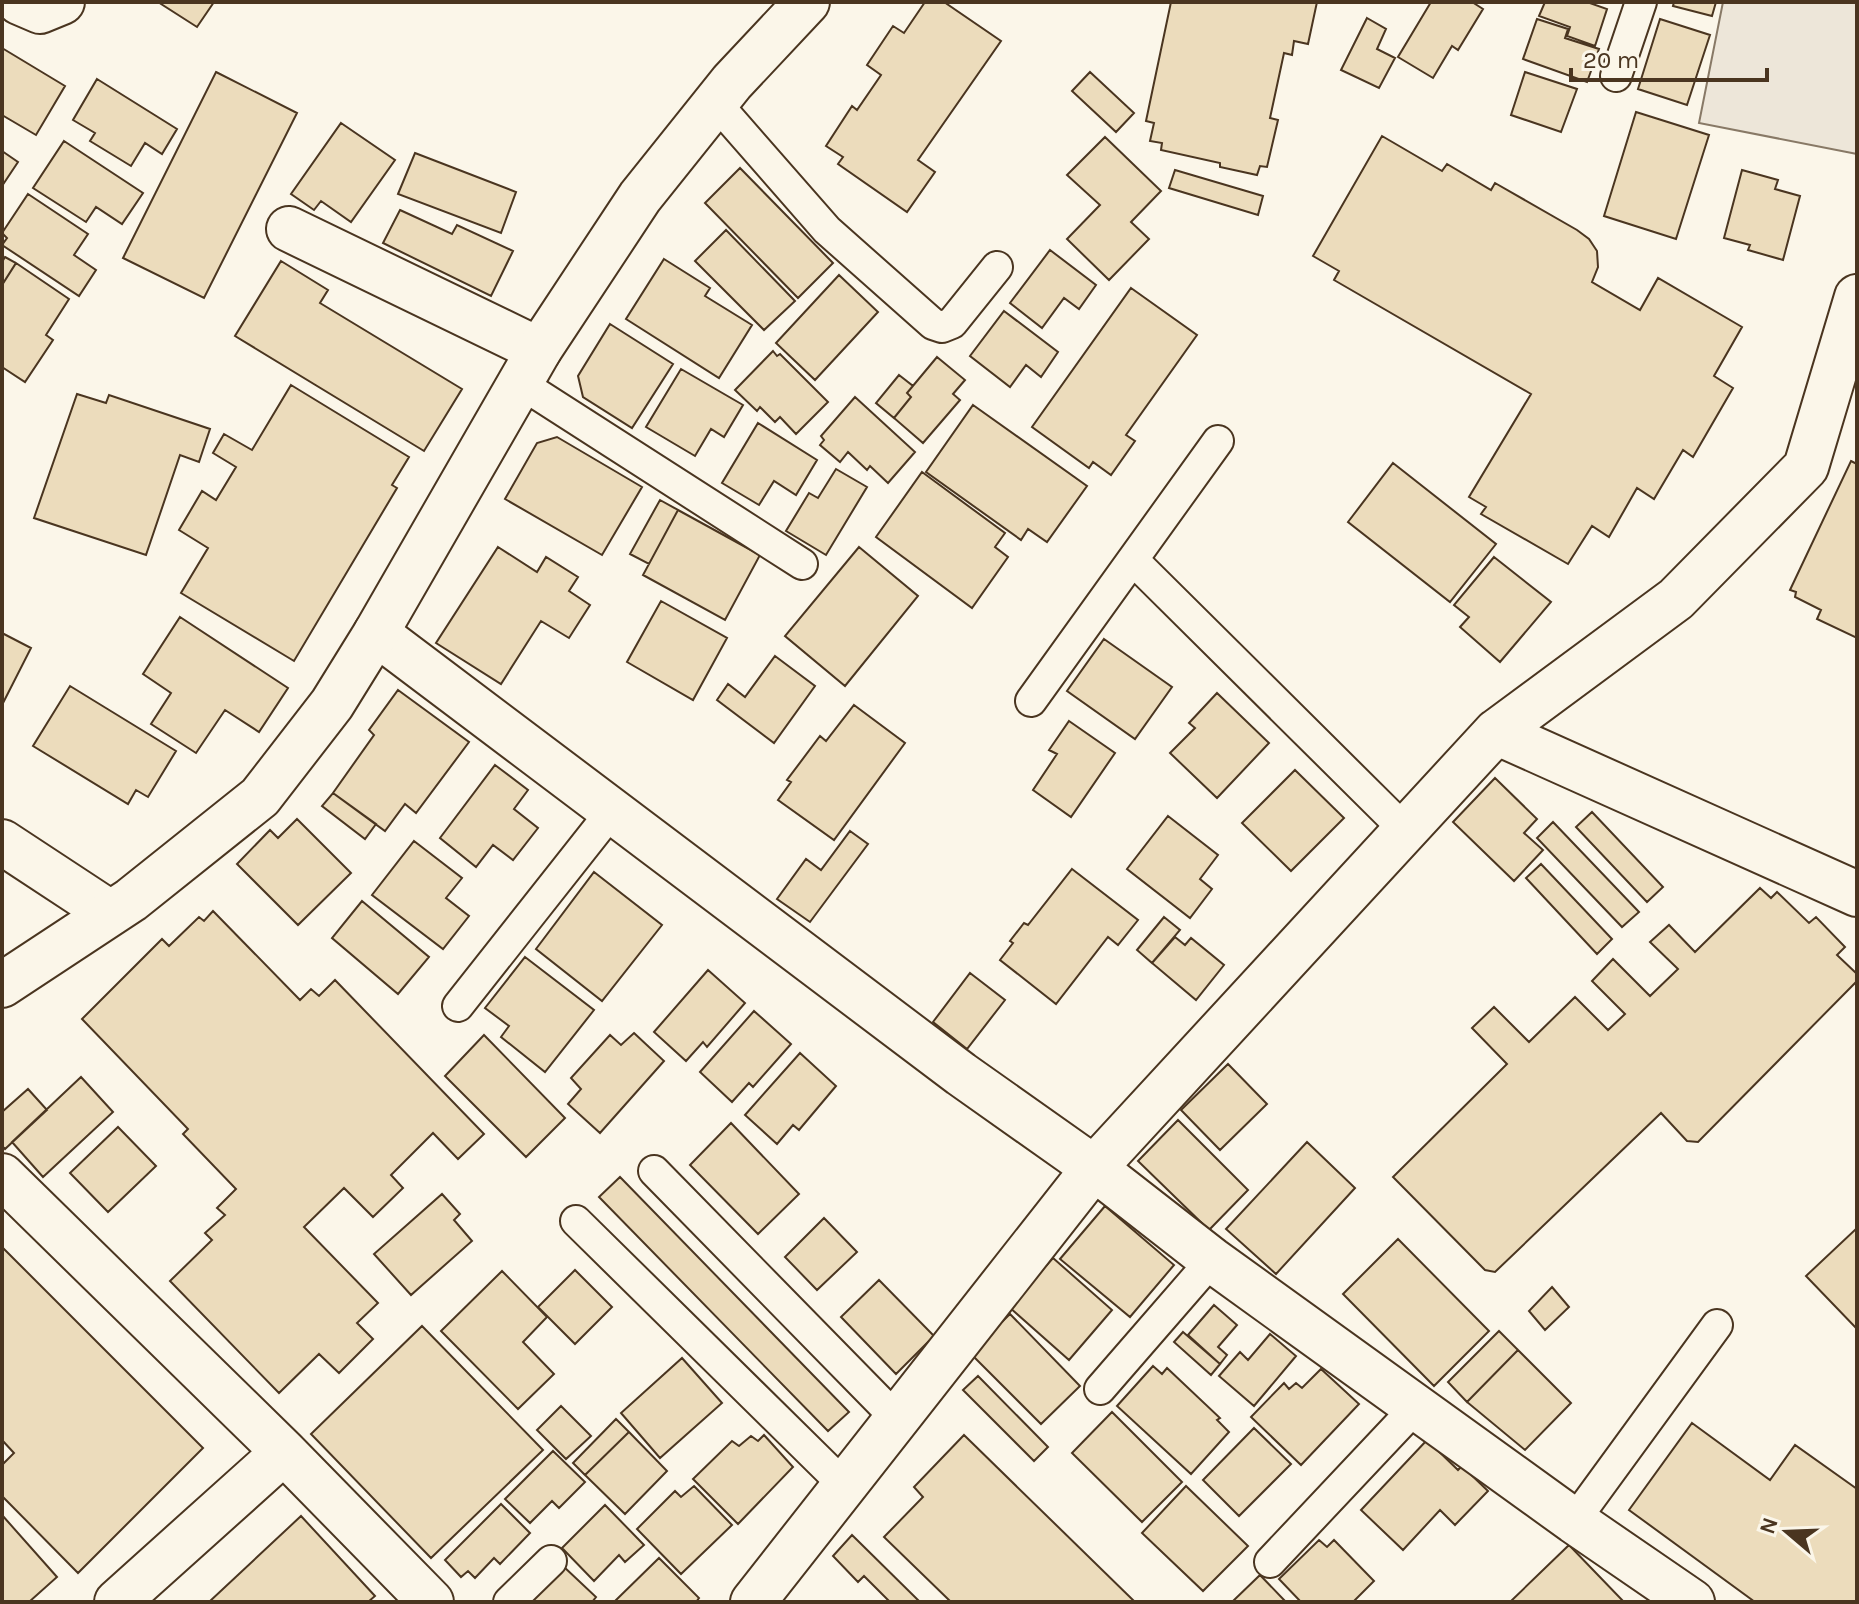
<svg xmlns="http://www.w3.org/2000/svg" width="1859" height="1604" viewBox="0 0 1859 1604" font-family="Karla,sans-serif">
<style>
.green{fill:#ede6d9;stroke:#887966;stroke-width:2}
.building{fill:#ecdcbc;stroke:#4a3520;stroke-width:2}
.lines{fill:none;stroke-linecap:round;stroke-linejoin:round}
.lane-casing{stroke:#4a3520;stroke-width:34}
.street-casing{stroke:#4a3520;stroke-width:48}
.secondary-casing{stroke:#4a3520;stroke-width:48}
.lane{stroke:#fbf6e9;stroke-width:30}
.street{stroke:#fbf6e9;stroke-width:44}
.secondary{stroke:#fbf6e9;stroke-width:44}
</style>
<rect width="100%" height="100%" fill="#fbf6e9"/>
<path class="green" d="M1723 2H1857V154L1699 123Z"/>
<path class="building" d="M158 2H214L197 27Z
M925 2H944L1001 41 918 160 935 172 907 212 838 164 843 157 826 146 852 106 857 110 881 75 867 65 893 26 904 33Z
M1171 2H1317L1308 44 1294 41 1292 55 1284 53 1270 118 1278 120 1267 167 1260 166 1257 175 1220 167V163L1161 150 1162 143 1150 141 1154 123 1146 121Z
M1431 2H1472L1483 9 1458 50 1452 46 1433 78 1398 57Z
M1545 2H1587L1607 9 1595 46 1567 36 1570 27 1539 16Z
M1674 2H1716L1712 16 1673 6Z
M1367 18 1386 29 1377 49 1395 58 1379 88 1341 70Z
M1537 19 1568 29 1565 38 1599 49 1587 82 1523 59Z
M1660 19 1710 35 1687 105 1638 89Z
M2 48 65 86 36 135 2 115Z
M216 72 297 113 204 298 123 258Z
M1090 72 1134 113 1116 132 1072 91Z
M1525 72 1577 89 1561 132 1511 115Z
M97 79 177 129 162 154 145 143 131 166 90 141 95 133 73 120Z
M1636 112 1709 135 1676 239 1604 216Z
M341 123 395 160 351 222 321 201 314 210 291 194Z
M1382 136 1442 171 1447 164 1491 190 1495 183 1577 230 1589 239 1597 251 1598 267 1592 282 1640 310 1658 278 1742 327 1714 376 1733 388 1693 457 1683 450 1654 499 1637 488 1609 537 1592 526 1568 564 1481 514 1486 507 1469 497 1531 394 1334 280 1339 271 1313 256Z
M1105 137 1161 191 1131 222 1149 239 1109 280 1067 239 1100 205 1067 175Z
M64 141 143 193 122 224 96 207 86 222 33 188Z
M2 151 18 162 2 186Z
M415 153 516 192 501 233 398 194Z
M740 168 833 263 798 298 705 203Z
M1175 170 1263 196 1258 215 1169 188Z
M1742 170 1778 180 1775 189 1800 196 1783 260 1748 250 1750 245 1724 238Z
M28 194 88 234 74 255 96 270 79 296 2 245 7 238 2 233Z
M400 210 452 234 457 225 513 251 491 296 383 243Z
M726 230 795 301 764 330 695 261Z
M1050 250 1096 285 1079 309 1064 298 1042 328 1010 303Z
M5 257 16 263 2 285V262Z
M664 259 710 288 705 296 752 325 719 378 626 319Z
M281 261 328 290 320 303 462 389 424 451 235 336Z
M16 263 69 299 46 335 53 340 25 382 2 367V285Z
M839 275 878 312 815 380 776 343Z
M1131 288 1197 335 1126 435 1135 441 1111 475 1093 462 1089 468 1032 427Z
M1004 311 1058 352 1041 377 1026 365 1010 387 970 356Z
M610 324 673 364 632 428 583 397 578 376Z
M773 351 777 356 780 354 828 402 796 434 780 417 775 422 760 407 757 411 735 390Z
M937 357 965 380 953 394 960 400 923 443 894 418 911 397 907 393Z
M681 369 743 405 724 437 711 429 695 456 646 427Z
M899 375 913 386 907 393 911 397 894 418 876 403Z
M291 385 409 457 392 485 397 488 294 661 181 593 208 548 179 530 202 491 216 500 236 467 213 453 224 434 252 450Z
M77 394 106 403 109 395 210 429 199 462 180 455 146 555 34 518Z
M855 397 915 452 888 483 870 466 867 470 848 452 840 462 820 445 824 440 821 436Z
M973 405 1087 486 1047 542 1028 529 1021 540 926 472Z
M758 423 817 460 796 495 774 481 759 505 722 483Z
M557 437 642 487 602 555 505 499 537 443Z
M1851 461 1857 464V638L1817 619 1821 610 1795 597 1796 592 1790 590Z
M1393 463 1496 544 1450 602 1348 522Z
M836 469 867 487 826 555 786 531 809 493 818 498Z
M922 472 1005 533 995 547 1008 557 972 608 876 537Z
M660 500 678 510 649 564 630 554Z
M678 510 760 555 725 620 643 575Z
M498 547 537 572 546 557 578 577 569 591 590 605 569 638 541 621 501 684 436 643Z
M859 547 918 596 845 686 785 636Z
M1494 557 1551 602 1500 662 1460 627 1469 617 1454 605Z
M661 601 727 638 693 700 627 662Z
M180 617 288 688 259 732 225 710 196 753 151 724 171 693 143 674Z
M2 633 31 648 2 705Z
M1104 639 1172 687 1135 739 1067 691Z
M775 656 815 686 774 743 717 700 728 684 745 697Z
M70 686 176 751 148 797 136 790 128 804 33 746Z
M398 690 469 742 416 813 405 804 385 831 333 793 374 735 369 730Z
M1217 693 1269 743 1217 798 1170 753 1195 728 1189 723Z
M854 705 905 743 834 840 778 800 791 782 787 780 820 736 826 741Z
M1069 721 1115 753 1071 817 1033 790 1057 754 1049 750Z
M495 765 528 790 514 809 538 828 513 860 493 845 476 867 440 838Z
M1295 770 1344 818 1291 871 1242 823Z
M1495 778 1537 819 1524 833 1543 850 1514 881 1453 822Z
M333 793 376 824 365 839 322 806Z
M1592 812 1663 887 1647 902 1576 827Z
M1168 816 1218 855 1200 879 1212 889 1190 918 1127 869Z
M297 819 351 873 298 925 237 864 270 830 278 838Z
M1553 822 1639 912 1622 927 1537 838Z
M850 831 868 844 810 922 777 899 806 859 821 870Z
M414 841 462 878 446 898 469 916 443 949 372 895Z
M1541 864 1612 939 1597 954 1526 878Z
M1072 869 1138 920 1118 945 1108 937 1056 1004 1000 960 1013 943 1010 941 1024 923 1028 925Z
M594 872 662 925 602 1001 536 949Z
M1760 888 1771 898 1777 892 1809 923 1816 917 1845 947 1837 955 1857 974V981L1698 1142 1687 1141 1661 1113 1495 1272 1485 1270 1393 1177 1507 1064 1472 1028 1494 1007 1529 1042 1575 997 1608 1030 1625 1014 1592 981 1613 959 1650 996 1678 969 1650 942 1669 925 1695 952Z
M362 901 429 957 398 994 332 938Z
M213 911 300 1000 311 989 319 996 335 980 484 1134 458 1159 433 1133 391 1175 403 1188 373 1217 344 1188 304 1227 378 1303 357 1323 373 1339 339 1373 319 1354 279 1393 170 1281 212 1240 205 1233 225 1215 217 1208 236 1189 183 1134 188 1129 82 1019 162 939 169 946 199 917 204 921Z
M1164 917 1180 930 1152 963 1137 950Z
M1175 937 1185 945 1191 938 1224 965 1196 1000 1152 963Z
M525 957 594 1010 545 1072 501 1037 509 1026 485 1008Z
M708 970 745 1003 707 1047 703 1042 686 1061 654 1032Z
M970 973 1005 1000 967 1049 933 1022Z
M754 1011 791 1044 753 1087 749 1083 732 1102 700 1072Z
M634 1033 664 1061 600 1133 568 1104 581 1089 571 1078 610 1035 621 1045Z
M484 1035 565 1118 526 1157 445 1076Z
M800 1053 836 1086 799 1130 793 1125 777 1144 745 1115Z
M1228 1064 1267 1104 1220 1150 1181 1110Z
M81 1077 113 1112 43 1177 12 1142Z
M28 1089 47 1110 5 1149 2 1146V1112Z
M1178 1120 1248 1190 1209 1230 1138 1161Z
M731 1123 799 1194 758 1234 690 1165Z
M118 1127 156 1166 108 1212 70 1173Z
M1307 1142 1355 1188 1276 1274 1226 1229Z
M620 1177 849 1412 828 1431 599 1197Z
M442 1194 460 1214 454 1220 472 1241 411 1295 374 1254Z
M1105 1206 1174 1265 1130 1317 1060 1259Z
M824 1218 857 1252 817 1290 785 1257Z
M1857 1228V1329L1806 1276Z
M1398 1239 1489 1331 1434 1386 1343 1294Z
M2 1247 203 1448 78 1573 2 1496V1465L14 1453 2 1440Z
M1053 1258 1112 1310 1069 1360 1009 1307Z
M575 1270 612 1307 575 1344 538 1307Z
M502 1271 547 1317 523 1342 554 1374 518 1409 441 1331Z
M879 1280 934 1336 896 1374 841 1317Z
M1552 1287 1569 1307 1545 1330 1529 1311Z
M1214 1305 1237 1325 1218 1347 1227 1355 1220 1364 1188 1335Z
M1010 1314 1080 1386 1041 1424 970 1353Z
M422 1326 543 1450 431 1558 311 1434Z
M1499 1331 1518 1350 1467 1402 1448 1382Z
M1183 1332 1220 1364 1211 1375 1174 1342Z
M1270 1334 1296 1356 1254 1406 1219 1376 1240 1352 1248 1360Z
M1518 1350 1571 1403 1525 1450 1467 1402Z
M682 1358 722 1403 660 1458 621 1413Z
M1153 1366 1162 1374 1167 1368 1220 1418 1217 1420 1229 1432 1191 1474 1117 1406Z
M1321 1369 1359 1404 1301 1465 1251 1417 1284 1383 1289 1389 1296 1383 1302 1388Z
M978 1376 1048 1447 1034 1461 963 1390Z
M561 1406 591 1436 566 1459 537 1430Z
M1112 1412 1182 1482 1142 1522 1072 1453Z
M616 1419 629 1432 585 1475 573 1463Z
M1692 1423 1770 1480 1795 1445 1857 1489V1602H1755L1629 1510Z
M1254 1428 1291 1464 1239 1516 1203 1480Z
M629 1432 667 1471 625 1514 585 1475Z
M764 1435 793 1467 738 1524 693 1479 732 1441 739 1446 751 1436 758 1441Z
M964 1435 1135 1602H951L884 1537 923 1497 914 1487Z
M1427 1440 1458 1470 1462 1466 1488 1491 1455 1525 1440 1510 1403 1550 1361 1510Z
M553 1451 585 1482 559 1508 552 1501 530 1523 505 1499Z
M694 1486 732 1525 681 1574 637 1529 675 1491 681 1497Z
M1186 1486 1248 1546 1203 1591 1142 1533Z
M501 1504 530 1533 500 1564 494 1558 475 1578 468 1571 461 1577 445 1560Z
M605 1505 644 1545 625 1562 619 1555 594 1581 562 1548Z
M2 1515 57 1577 29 1602H2Z
M301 1516 375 1596 368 1602H209Z
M852 1535 920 1602H890L864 1576 858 1582 833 1556Z
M1319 1540 1327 1547 1334 1540 1374 1581 1353 1602H1301L1279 1579Z
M1569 1545 1624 1602H1510Z
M659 1558 699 1598 696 1602H614Z
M563 1566 596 1597 592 1602H529Z
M1260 1575 1286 1602H1232Z"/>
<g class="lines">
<defs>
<path id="lane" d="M1616 76 1641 2
M715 102 827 230 933 324 942 327 952 323 997 267
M520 383 802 564
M1133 560 1405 830
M1031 701 1218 441
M458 1006 612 811
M654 1171 898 1420
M576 1221 845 1486
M1100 1389 1212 1260
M1574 1521 1717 1325
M1270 1562 1416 1407
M509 1602 551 1561"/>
<path id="street" d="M19 2 40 11 62 2
M289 229 539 350
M376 633 961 1074 1094 1168 1212 1260 1574 1521 1692 1602
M1496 732 1857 894
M2 842 110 913
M2 1176 284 1452 431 1602
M117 1602 284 1452
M753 1602 1094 1168 1496 732 1676 599 1806 467 1857 297"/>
<path id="secondary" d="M2 985 131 900 260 797 332 704 376 633 539 350 640 197 732 82 807 2"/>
</defs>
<use href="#lane" class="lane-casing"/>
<use href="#street" class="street-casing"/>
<use href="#secondary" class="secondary-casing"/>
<use href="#lane" class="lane"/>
<use href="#street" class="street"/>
<use href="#secondary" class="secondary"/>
</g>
<rect width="1859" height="1604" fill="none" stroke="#4a3520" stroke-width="8"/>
<g transform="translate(1787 1532) rotate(289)" stroke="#fbf6e9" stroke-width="6" paint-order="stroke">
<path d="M0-6L14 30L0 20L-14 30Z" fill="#4a3520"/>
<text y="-12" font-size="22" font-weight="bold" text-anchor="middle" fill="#4a3520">N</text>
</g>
<path d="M1571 68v12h196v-12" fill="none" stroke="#4a3520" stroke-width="4"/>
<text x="1583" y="68" font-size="24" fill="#4a3520" stroke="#fbf6e9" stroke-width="6" paint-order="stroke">20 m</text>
</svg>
